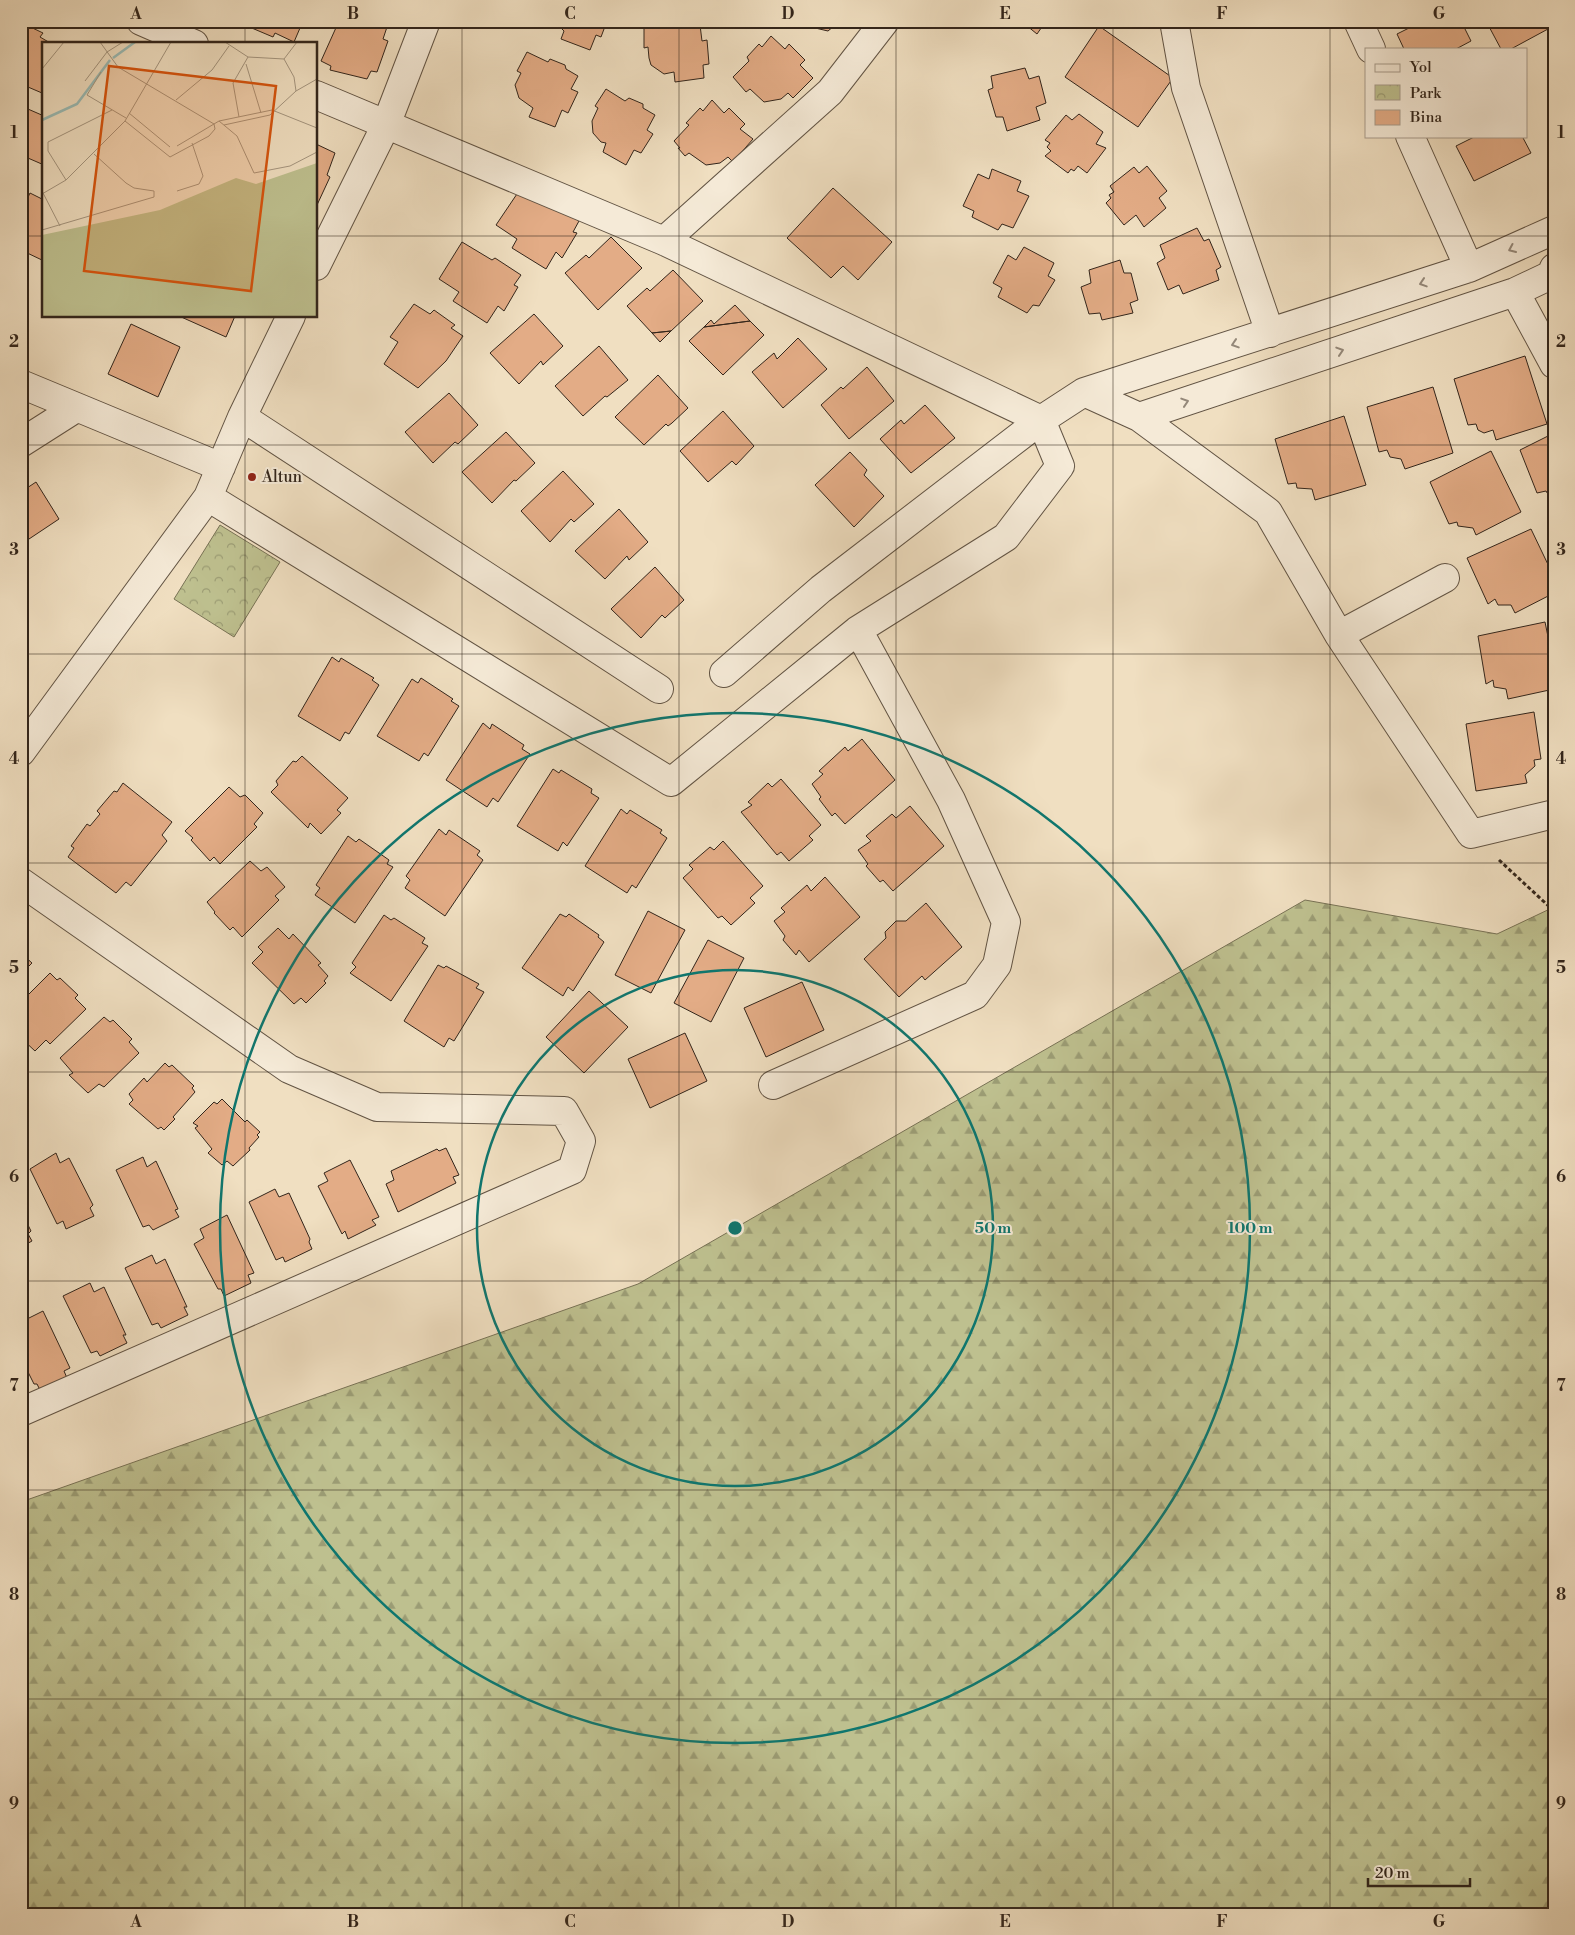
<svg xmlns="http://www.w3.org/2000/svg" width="1575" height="1935" viewBox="0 0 1575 1935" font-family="'Libre Bodoni',serif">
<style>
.forest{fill:url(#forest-firs);stroke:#787255}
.park{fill:url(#park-crowns);stroke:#787255}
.building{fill:#e3ac86;stroke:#32251b}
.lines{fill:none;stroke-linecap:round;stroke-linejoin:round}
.minor-casing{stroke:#625444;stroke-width:30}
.path{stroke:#32251b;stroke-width:3;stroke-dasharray:4 2.5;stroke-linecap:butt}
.minor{stroke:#f5ead7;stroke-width:28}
.oneway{stroke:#948879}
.grid{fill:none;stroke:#32251b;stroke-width:1;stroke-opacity:0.55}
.ring{fill:none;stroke:#0f766e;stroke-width:2.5}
.poi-dot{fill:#8f2418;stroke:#f5ead7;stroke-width:2}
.labels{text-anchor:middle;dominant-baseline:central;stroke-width:4;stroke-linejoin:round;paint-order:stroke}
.poi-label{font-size:16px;fill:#32251b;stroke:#f5ead7;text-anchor:start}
.inset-river{fill:none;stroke:#9abcb6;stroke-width:2.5}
.inset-road{fill:none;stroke:#a4957f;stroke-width:1}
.view{fill:#d6540e;fill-opacity:0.15;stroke:#d6540e;stroke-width:2.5}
.inset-edge{fill:none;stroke:#32251b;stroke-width:2.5}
.centre{fill:#0f766e;stroke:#f5ead7;stroke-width:2.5}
.ring-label{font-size:15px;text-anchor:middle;font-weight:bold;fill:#0f766e;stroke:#f5ead7;stroke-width:4;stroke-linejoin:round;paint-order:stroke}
.neatline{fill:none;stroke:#32251b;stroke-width:2}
.grid-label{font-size:16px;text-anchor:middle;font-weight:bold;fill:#32251b}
</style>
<defs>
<pattern id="forest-firs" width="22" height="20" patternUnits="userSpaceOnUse" patternTransform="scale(1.25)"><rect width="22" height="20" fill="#bec08f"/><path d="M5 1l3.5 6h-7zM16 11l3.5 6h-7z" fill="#9b9c74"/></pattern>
<pattern id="park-crowns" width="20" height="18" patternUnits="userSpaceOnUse" patternTransform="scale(1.25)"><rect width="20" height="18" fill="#bec08f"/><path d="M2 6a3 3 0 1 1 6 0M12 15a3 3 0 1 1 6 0" fill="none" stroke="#9b9c74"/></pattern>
</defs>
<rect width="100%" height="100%" fill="#f0dfc1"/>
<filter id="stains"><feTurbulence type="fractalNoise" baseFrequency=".004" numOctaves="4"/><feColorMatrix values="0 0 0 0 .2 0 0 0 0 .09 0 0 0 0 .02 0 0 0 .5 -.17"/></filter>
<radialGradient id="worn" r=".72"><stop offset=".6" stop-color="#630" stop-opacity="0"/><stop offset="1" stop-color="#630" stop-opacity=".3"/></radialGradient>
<path class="forest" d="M1305 900 1497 934 1554 907V1914H21V1502L638 1284Z"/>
<path class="park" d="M220 525 280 562 234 637 174 599Z"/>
<path class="building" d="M249 21H303L294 42 275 33 273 37 247 26Z
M339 21H389L383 39 388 41 377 72 371 71 367 79 330 70 331 66 321 61Z
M554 21H607L601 37 596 35 590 50 561 39 564 31Z
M667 21H687V24L700 25 702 41 707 40 709 64 703 65 704 78 675 82 674 72 664 74 651 65 649 58 648 47 644 48V26L668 25Z
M803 21H852L846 27 840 21 828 31 811 27Z
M1021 21H1046L1037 34Z
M1423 21H1461L1471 41 1456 49H1404L1397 34Z
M1486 21H1543L1548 29 1511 49H1501Z
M22 23 43 33 40 37 52 44H44V90L42 93 21 84Z
M1099 26 1173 78 1138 127 1065 77Z
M771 36 785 49 789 44 805 60 800 65 813 78 793 98 788 93 781 99 764 102 750 89 746 92 733 77 749 61 747 57 759 44 762 47Z
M527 52 548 62 550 59 565 65 566 69 578 76 571 89 578 92 568 113 562 110 555 127 529 117 533 108 519 98 515 85 521 73 517 71Z
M1025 68 1029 79 1039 76 1046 103 1036 107 1040 120 1007 131 1003 117H996L988 90 993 88 991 76Z
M606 89 625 101 629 98 643 104V108L655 115 647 130 653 134 641 153 634 150 626 165 603 152 606 143 601 142 593 133 592 121 598 108 595 106Z
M712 100 724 113 729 108 745 124 740 129 753 139 733 162 728 157 720 163 706 165 689 153 685 156 678 148H680L674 141 689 125 686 123 700 108 703 111Z
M21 106 44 116V165L21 155Z
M1079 114 1103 132 1096 144 1106 148 1087 173 1078 166 1074 171 1071 169 1068 173 1045 156 1051 151 1047 147 1050 143 1045 140 1066 115 1072 120Z
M1476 136H1522L1531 153 1474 181 1456 146Z
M316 144 335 153 327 175 330 177 317 205Z
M1147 166 1167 191 1159 198 1166 208 1144 227 1136 215 1124 225 1106 203 1111 198 1109 195 1114 192 1110 186 1134 167 1139 173Z
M992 169 1021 181 1017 191 1029 196 1013 228 1002 224 998 230 972 217 974 211 963 206 978 174 989 179Z
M521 188 553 204 579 221 573 232 577 233 562 258 556 252 546 269 512 248 517 239 496 225Z
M833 188 892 242 858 280 843 266 831 278 787 238Z
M30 193 44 200V261L21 250V212Z
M1197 228 1204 241 1209 239 1221 267 1216 270 1219 280 1183 294 1179 285 1168 290 1157 263 1165 258 1160 245Z
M611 237 642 268 598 310 565 273 586 255 589 258Z
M462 242 492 260 495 258 521 275 514 285 518 287 504 311 498 306 487 323 453 301 459 292 439 279Z
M1024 247 1054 263 1048 276 1055 280 1039 306 1033 305 1027 313 998 297 1002 288 993 283 1008 255 1016 260Z
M1120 260 1124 273H1131L1138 300 1130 303 1133 313 1102 320 1100 313 1089 314 1081 287 1091 283 1089 270Z
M673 270 703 301 671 331 652 333 627 306 647 288 650 291Z
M414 304 430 314 434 310 455 325 451 328 463 336 446 361 418 388 384 364 398 342 390 337Z
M735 305 750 321 704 327 711 320 714 324Z
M534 314 563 346 543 365 541 361 519 384 490 353Z
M179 316H235L226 337Z
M750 321 764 335 723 375 689 341 704 327Z
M131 324 180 347 158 397 108 374Z
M671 331 660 342 652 333Z
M798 338 827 369 783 408 752 372 774 353 777 359Z
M599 346 628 380 607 397 605 396 583 416 555 386Z
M1525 356 1547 424 1496 440 1493 430 1484 433 1478 430 1476 424 1468 425 1454 379Z
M867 367 894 401 849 439 821 405 841 387 843 389Z
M658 375 688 408 672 423 668 426 666 424 644 445 615 417Z
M1433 387 1453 453 1405 469 1401 459 1390 457 1387 450 1379 452 1367 407Z
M449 393 478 425 458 444 455 442 433 463 405 432Z
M925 405 955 438 911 473 880 439 901 420 904 424Z
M723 411 754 446 736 465 732 461 708 482 680 451Z
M1344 416 1366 485 1315 500 1312 489 1297 488 1296 483 1288 484 1275 439Z
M506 432 535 463 516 481 514 480 492 503 462 472Z
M1554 433V496H1549L1546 491 1537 493 1520 450Z
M1491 451 1521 512 1476 535 1473 528 1458 526 1457 522 1449 524 1430 482Z
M850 452 867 470 864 475 884 496 854 527 815 485Z
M563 471 594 504 574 522 571 519 550 542 521 511Z
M36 482 59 519 29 539 25 533 21 535V492Z
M619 509 648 542 629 560 627 556 605 579 575 551Z
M1531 529 1554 577V593L1515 613 1511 605H1498L1495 599 1488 604 1467 558Z
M655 567 684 600 665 618 662 615 641 638 611 609Z
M1545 622 1554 666V689L1508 699 1506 689 1494 687 1493 680 1486 684 1478 636Z
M332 657 339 662 341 658 374 678 372 680 379 685 349 734 345 732 340 741 298 716Z
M421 678 453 699 451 701 459 706 428 756 424 753 419 761 377 736 412 679 418 683Z
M1534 712 1541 759 1534 760 1535 766 1525 775 1527 783 1476 791 1466 724Z
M483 723 490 729 492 724 524 745 522 749 530 754 498 802 493 798 487 807 446 780Z
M862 739 895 780 845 824 835 813 832 816 819 799 821 797 812 784 823 774 819 771 845 747 848 751Z
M302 756 348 798 337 810 341 813 321 834 310 823 308 828 271 792 278 785 276 781 293 761 296 762Z
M553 769 559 773 561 770 592 789 591 793 599 798 567 846 563 842 558 851 517 826Z
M781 779 821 825 809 836 813 840 789 861 781 852 777 855 741 812 752 805 748 802 768 783 772 787Z
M123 783 172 822 162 835 167 841 131 886 126 882 116 893 68 857 74 848 71 846 87 824 90 826 100 814 97 811 114 791 117 792Z
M229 787 240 797 245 795 263 813 254 824 257 827 220 864 214 857 210 861 191 840 193 838 185 831Z
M910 806 944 846 893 891 883 880 880 882 866 866 868 864 858 850 871 841 866 836 892 814 896 818Z
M621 809 627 814 630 810 662 830 660 833 667 838 636 888 632 885 627 893 585 866Z
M439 829 446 835 449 830 480 851 477 855 483 860 445 916 405 888 410 880 406 876Z
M348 836 356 842 359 839 389 860 387 864 393 867 355 923 315 895 320 888 316 885Z
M723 841 763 886 750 898 755 903 731 925 722 916 718 918 683 878 693 869 689 865 710 847 714 850Z
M250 861 261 871 267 867 285 887 275 896 279 900 242 937 233 927 230 930 214 913 215 912 207 902Z
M825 877 860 917 809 962 799 950 796 955 783 940 785 936 774 921 785 912 781 908 807 885 811 891Z
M926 903 962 947 925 980 922 976 899 997 864 959 886 938 885 932 896 921H906Z
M648 911 685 930 651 993 615 975Z
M560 914 566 917 569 914 599 935 598 937 604 942 573 991 568 987 563 996 522 968Z
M384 915 391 920 394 918 425 938 422 943 428 946 391 1001 350 973 356 967 352 963Z
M278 928 289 939 293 934 321 963 318 965 328 976 324 981 326 983 306 1003 301 998 294 1004 252 963 263 952 258 947Z
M708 940 744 958 711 1022 674 1003Z
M21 945 26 950 22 954 32 963 21 974Z
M438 965 444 968 446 966 479 984 476 988 484 992 454 1041 449 1038 444 1047 404 1021Z
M50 973 57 980 60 978 78 995 75 998 86 1009 50 1044 46 1040 35 1051 21 1038V1002Z
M802 982 824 1030 766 1057 744 1008Z
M589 991 628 1027 584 1073 546 1037Z
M104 1017 110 1022 113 1020 132 1039 129 1042 139 1053 104 1087 99 1084 88 1093 69 1075 73 1073 60 1058Z
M685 1033 707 1081 650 1108 628 1059Z
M165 1063 169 1067 172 1065 194 1086 192 1088 195 1092 173 1117 175 1119 164 1130 161 1127 158 1129 129 1104 133 1100 129 1094 144 1078 147 1082Z
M222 1099 245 1122 247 1120 260 1132 257 1135 259 1137 249 1148 250 1150 233 1166 227 1161 222 1165 208 1153 212 1149 195 1128 198 1126 193 1123 214 1102 217 1104Z
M446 1148 459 1175 453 1177 456 1183 398 1212 386 1184 394 1180 391 1171 437 1149 439 1151Z
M56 1153 60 1163 69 1158 93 1205 90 1208 94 1216 66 1229 63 1221 57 1224 30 1169Z
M143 1157 147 1167 156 1161 178 1209 175 1210 179 1217 153 1230 149 1225 143 1227 116 1170Z
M350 1160 379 1217 372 1220 376 1225 348 1239 345 1231 342 1234 318 1186 328 1181 324 1173Z
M275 1189 279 1197 289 1193 310 1239 309 1242 312 1249 285 1262 283 1257 276 1260 249 1202Z
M21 1211 31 1231 28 1234 32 1241 21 1247Z
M227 1215 254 1273 248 1275 251 1283 224 1296 221 1289H218L194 1244 204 1238 200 1229Z
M152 1255 156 1264 165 1259 187 1307H184L188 1315 161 1328 158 1323 152 1325 125 1268Z
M90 1283 94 1292 104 1287 126 1335H123L127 1343 100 1356 97 1351 91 1353 63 1296Z
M43 1311 70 1368 64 1371 67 1378 41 1392 37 1384H34L21 1358V1322Z"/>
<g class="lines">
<defs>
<path id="minor" d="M141 21 194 44
M1174 21 1186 88 1270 333
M1358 21 1371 49
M1410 136 1469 268
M664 241 830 92 885 21
M316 266 386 125 426 21
M1515 292 1554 364
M21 384 221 467
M1084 392 1139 417 1268 512 1339 635 1471 834 1554 814
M242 417 659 689
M1139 417 1515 292 1551 275 1554 268
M21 443 76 408
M208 497 671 782 858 630 1006 537 1060 466 1041 420 664 241 316 95
M1339 635 1445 578
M724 673 821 589 1041 420 1084 392 1469 268 1554 230
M21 752 208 497 242 417 291 316
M21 882 289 1069 377 1107 564 1111 581 1141 572 1170 21 1412
M773 1085 975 995 997 965 1006 922 951 800 858 630"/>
</defs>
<use href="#minor" class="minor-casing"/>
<path class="path" d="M1499 860 1554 911"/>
<use href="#minor" class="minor"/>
</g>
<defs><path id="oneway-chevron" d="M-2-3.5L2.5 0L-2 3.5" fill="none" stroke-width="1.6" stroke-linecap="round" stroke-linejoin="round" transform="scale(1.25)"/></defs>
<g class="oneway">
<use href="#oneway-chevron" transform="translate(1512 249) rotate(156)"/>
<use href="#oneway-chevron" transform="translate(1423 283) rotate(162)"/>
<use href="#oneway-chevron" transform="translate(1235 344) rotate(162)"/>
<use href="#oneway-chevron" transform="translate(1340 351) rotate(-18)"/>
<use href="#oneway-chevron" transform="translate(1185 402) rotate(-18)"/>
</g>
<path class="grid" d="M245 21V44M462 21V1914M679 21V1914M896 21V1914M1113 21V1914M1330 21V1914M21 236H44M316 236H1554M245 316V1914M21 445H1554M21 654H1554M21 863H1554M21 1072H1554M21 1281H1554M21 1490H1554M21 1699H1554"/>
<g class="ring">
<circle cx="735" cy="1228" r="258"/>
<circle cx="735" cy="1228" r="515"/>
</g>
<circle class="poi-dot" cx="252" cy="477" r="5"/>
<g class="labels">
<g class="poi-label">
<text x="262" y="477">Altun</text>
</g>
</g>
<g transform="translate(42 42)">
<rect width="275" height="275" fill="#f0dfc1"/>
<path d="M275 121V275H0V193L118 168 194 136 214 142Z" fill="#bec08f"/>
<path class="inset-river" d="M71 16 93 0M0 78 35 62 68 18"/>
<path class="inset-road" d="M58 0 76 25 172 82M183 0 206 15 242 17M242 17 252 35 254 49M242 17 255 0M204 22 219 71M0 27 22 0M59 30 45 53 84 76M43 39 65 10 81 0M134 58 170 28 187 4M87 71 128 105M197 75 191 41 206 15M83 79 128 115 167 94 173 87 172 82M177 79 195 94 212 131 248 124 275 110M182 83 228 73 254 49 275 37M135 104 177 79 230 68 275 86M24 138 6 109V100L70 68M0 149 18 184M135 149 157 142 161 134 150 101M0 152 24 138 83 79 129 0M0 188 112 155V149L92 146 84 141 52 112"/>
<path class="view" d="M67 24 234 44 209 249 42 229Z"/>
<rect width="275" height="275" class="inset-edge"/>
</g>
<circle cx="735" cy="1228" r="8" class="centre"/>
<g class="ring-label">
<text x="993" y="1233">50 m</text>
<text x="1250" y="1233">100 m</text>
</g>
<rect width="1575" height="1935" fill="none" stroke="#f0dfc1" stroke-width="55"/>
<rect x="1365" y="48" width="162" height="90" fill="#f5ead7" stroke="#a79b8c"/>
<rect x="1375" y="64" width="25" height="8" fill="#f5ead7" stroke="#a79b8c"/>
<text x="1410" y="72" font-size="15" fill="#32251b">Yol</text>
<rect x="1375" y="85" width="25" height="15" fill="url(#park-crowns)" stroke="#a79b8c"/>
<text x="1410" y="98" font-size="15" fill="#32251b">Park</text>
<rect x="1375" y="110" width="25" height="15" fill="#e3ac86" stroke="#a79b8c"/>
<text x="1410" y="122" font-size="15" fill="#32251b">Bina</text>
<path d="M1368 1878v8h102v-8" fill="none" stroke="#32251b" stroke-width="2.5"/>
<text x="1375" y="1878" font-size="15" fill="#32251b" stroke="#f5ead7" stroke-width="4" paint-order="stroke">20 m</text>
<rect x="28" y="28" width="1520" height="1880" class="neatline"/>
<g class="grid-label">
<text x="136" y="19">A</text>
<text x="353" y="19">B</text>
<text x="570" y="19">C</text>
<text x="788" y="19">D</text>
<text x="1005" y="19">E</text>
<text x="1222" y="19">F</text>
<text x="1439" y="19">G</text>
<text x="14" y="138">1</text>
<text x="1561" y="138">1</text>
<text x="14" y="347">2</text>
<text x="1561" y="347">2</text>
<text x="14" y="555">3</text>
<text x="1561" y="555">3</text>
<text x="14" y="764">4</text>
<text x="1561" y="764">4</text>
<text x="14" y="973">5</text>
<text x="1561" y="973">5</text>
<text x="14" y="1182">6</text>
<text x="1561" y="1182">6</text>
<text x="14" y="1391">7</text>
<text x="1561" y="1391">7</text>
<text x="14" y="1600">8</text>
<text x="1561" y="1600">8</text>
<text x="14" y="1809">9</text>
<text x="1561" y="1809">9</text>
<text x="136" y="1927">A</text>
<text x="353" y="1927">B</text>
<text x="570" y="1927">C</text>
<text x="788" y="1927">D</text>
<text x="1005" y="1927">E</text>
<text x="1222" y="1927">F</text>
<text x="1439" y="1927">G</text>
</g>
<rect width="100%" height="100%" filter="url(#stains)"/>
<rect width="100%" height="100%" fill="url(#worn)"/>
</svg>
